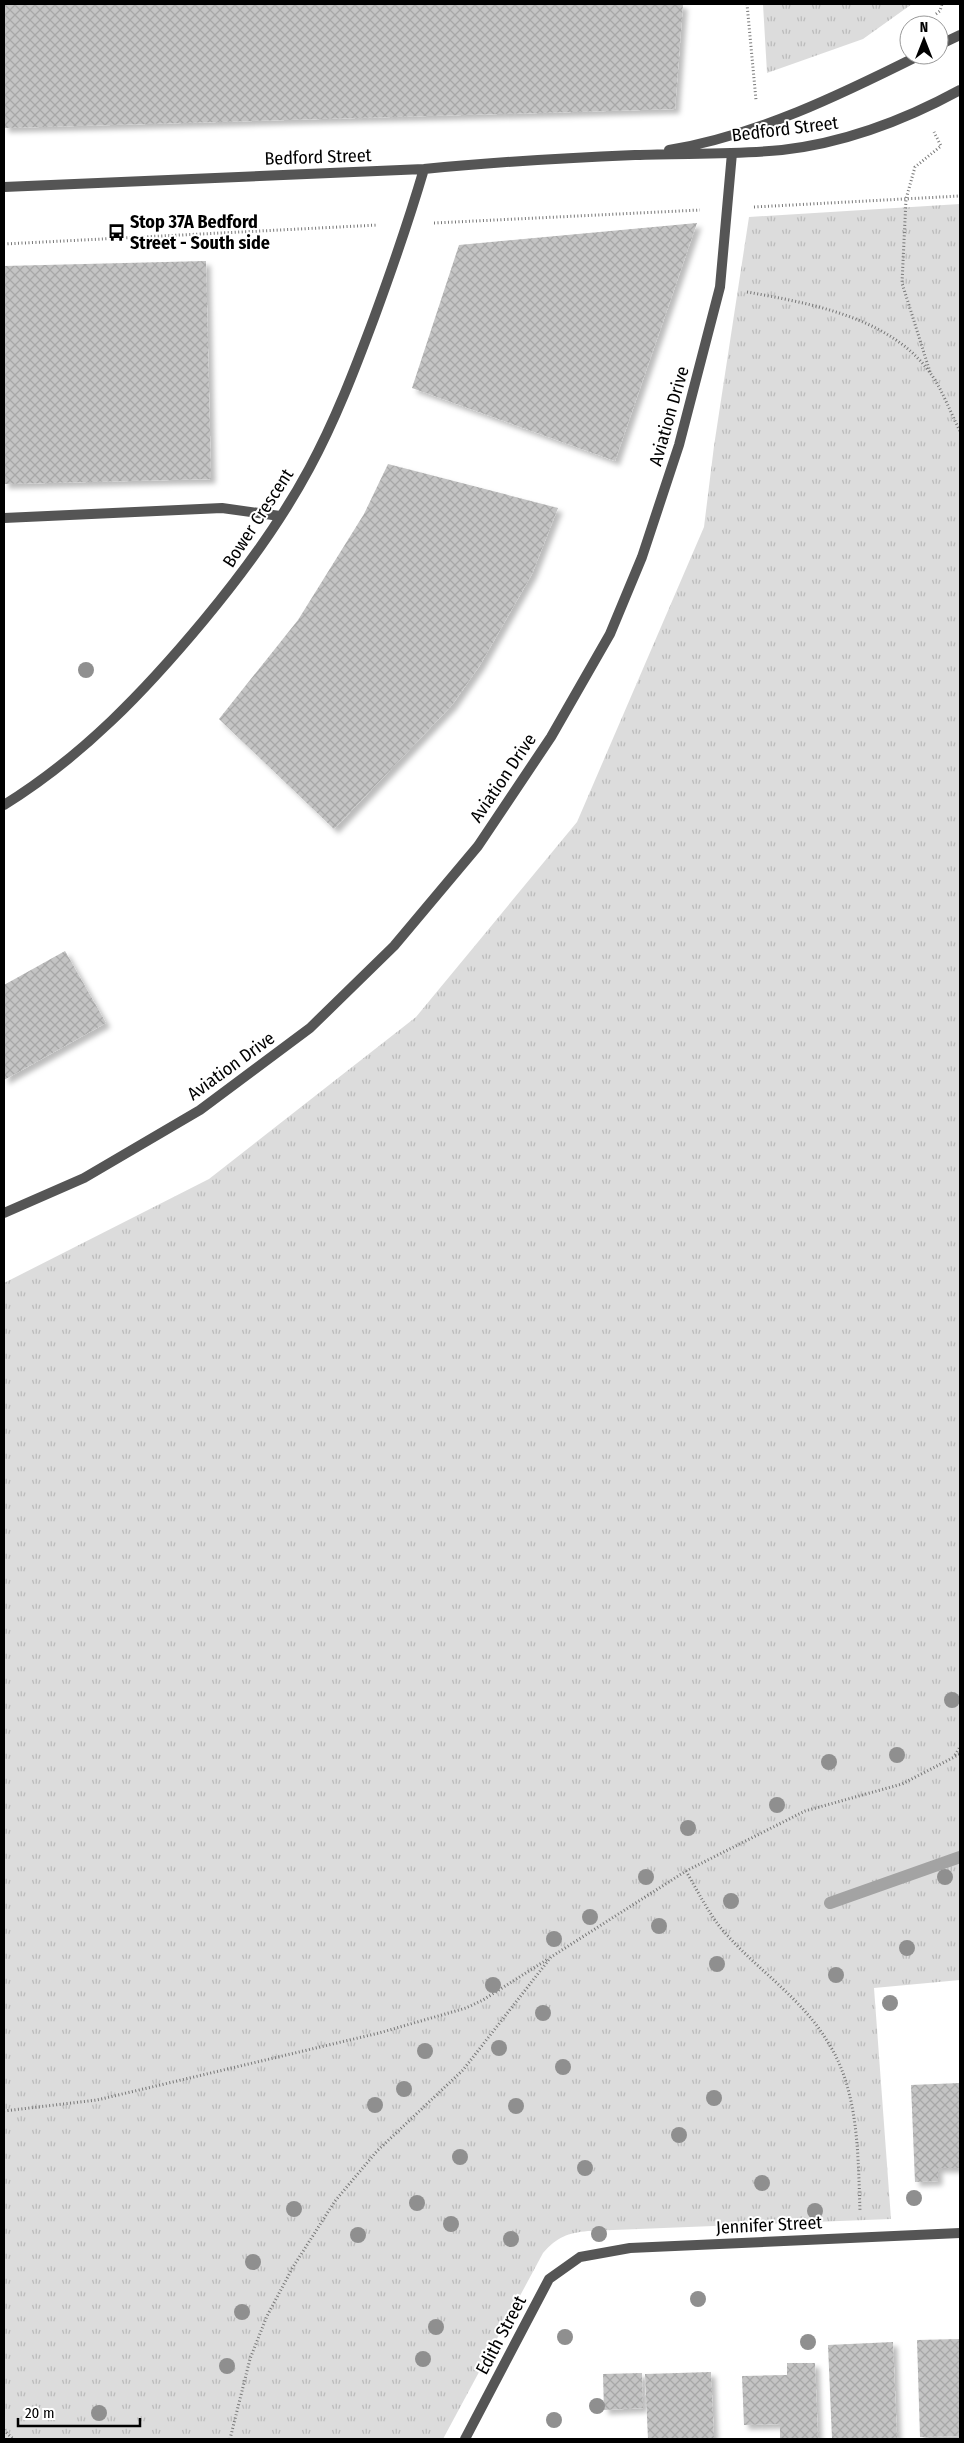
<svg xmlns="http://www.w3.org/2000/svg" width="964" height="2443" viewBox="0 0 964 2443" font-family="'Fira Sans Condensed',sans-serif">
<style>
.grass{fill:url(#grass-tufts)}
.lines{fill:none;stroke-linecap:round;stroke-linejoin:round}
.stream{stroke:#a3a3a3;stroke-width:12}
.building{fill:url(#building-cross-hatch);filter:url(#shadow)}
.path{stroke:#777;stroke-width:3;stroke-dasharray:1 2.5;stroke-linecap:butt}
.service{stroke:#555;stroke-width:10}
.minor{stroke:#555;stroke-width:10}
.tree{fill:#8f8f8f}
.labels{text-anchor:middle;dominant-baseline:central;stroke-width:4;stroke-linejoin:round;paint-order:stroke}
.street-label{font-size:18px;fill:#000;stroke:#fff}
.poi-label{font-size:18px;font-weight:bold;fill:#000;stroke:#fff;text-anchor:start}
</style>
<defs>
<pattern id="grass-tufts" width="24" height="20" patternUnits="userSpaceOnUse" patternTransform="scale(1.25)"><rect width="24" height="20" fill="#dcdcdc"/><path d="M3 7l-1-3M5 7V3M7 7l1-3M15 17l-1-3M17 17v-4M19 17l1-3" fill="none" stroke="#bbb"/></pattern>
<pattern id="building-cross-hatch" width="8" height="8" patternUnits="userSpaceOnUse" patternTransform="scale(1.25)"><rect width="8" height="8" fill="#c4c4c4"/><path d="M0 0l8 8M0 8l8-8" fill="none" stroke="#a7a7a7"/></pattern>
<filter id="shadow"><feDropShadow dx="4.5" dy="4.5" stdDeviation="2.5" flood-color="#0004"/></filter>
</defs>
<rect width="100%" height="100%" fill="#fff"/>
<path class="grass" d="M763 4H912L863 39 767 73Z
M960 204V1980L874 1988 891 2219 588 2231C568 2233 557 2237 543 2253L443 2439H4V1283L209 1179 416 1017 577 822 704 527 714 446 749 217Z"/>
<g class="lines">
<path class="stream" d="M830 1903 960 1857"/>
</g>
<path class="building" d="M4 4H683L675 109 4 128Z
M697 223 615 461 412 388 459 245Z
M206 261 211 479 4 484V266Z
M388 464 558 508 532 574 480 665 452 705 334 829 219 719 298 620 364 514Z
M65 951 106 1023 4 1080V985Z
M960 2083V2168H938V2181L915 2182 911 2085Z
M960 2339V2436L920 2437 917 2340Z
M893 2342 897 2439H832L828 2345Z
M787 2363H815L818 2439H780V2424L744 2425 742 2376 787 2375Z
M711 2372 714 2439H648L645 2374Z
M642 2373 643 2408 604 2410 603 2374Z"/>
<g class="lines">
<path class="path" d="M747 4 756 100
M936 14 940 11 942 4
M754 207 960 196
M434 223 700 210
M4 244 378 225
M747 292C809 303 888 317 928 370 942 388 950 412 960 431
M930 372 902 283 906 199 915 167 941 146 934 132
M955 1755 960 1747
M686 1871C697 1890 707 1910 720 1927 754 1968 802 1997 829 2044 859 2092 858 2156 860 2211
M4 2111 97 2100 379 2033 466 2008 483 2000 548 1959
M4 2430 13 2439
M230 2439 250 2359 267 2316 293 2267 335 2201 377 2151 463 2070 551 1957 686 1871 805 1811 902 1784 960 1754"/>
<path class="service" d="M4 518 222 508 280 516
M4 1213 84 1178 200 1110 310 1028 394 946 478 846 551 737 610 634 642 557 679 445 720 287 732 153"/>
<path class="minor" d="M939 45 960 35
M669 150C758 135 840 95 920 55
M4 187 424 169C494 162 564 158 635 155 684 153 733 155 782 150 844 143 905 120 960 90
M4 805C83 756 145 691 204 620 243 573 280 523 309 469 335 421 355 369 374 318 392 269 409 220 424 169
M465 2439 549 2279 580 2257 630 2248 960 2233"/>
</g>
<g class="tree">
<circle cx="86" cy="670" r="8"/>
<circle cx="952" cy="1700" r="8"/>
<circle cx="897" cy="1755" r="8"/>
<circle cx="829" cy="1762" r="8"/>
<circle cx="777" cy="1805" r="8"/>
<circle cx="688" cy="1828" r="8"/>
<circle cx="646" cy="1877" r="8"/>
<circle cx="945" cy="1877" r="8"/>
<circle cx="731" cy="1901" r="8"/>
<circle cx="590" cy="1917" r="8"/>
<circle cx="659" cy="1926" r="8"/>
<circle cx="554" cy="1939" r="8"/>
<circle cx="907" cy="1948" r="8"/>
<circle cx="717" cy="1964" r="8"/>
<circle cx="836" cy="1975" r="8"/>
<circle cx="493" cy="1985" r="8"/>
<circle cx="890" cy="2003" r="8"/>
<circle cx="543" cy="2013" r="8"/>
<circle cx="499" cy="2048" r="8"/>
<circle cx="425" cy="2051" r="8"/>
<circle cx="563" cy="2067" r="8"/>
<circle cx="404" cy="2089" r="8"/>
<circle cx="714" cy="2098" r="8"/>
<circle cx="375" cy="2105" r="8"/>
<circle cx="516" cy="2106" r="8"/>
<circle cx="679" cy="2135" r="8"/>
<circle cx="460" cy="2157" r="8"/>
<circle cx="585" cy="2168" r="8"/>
<circle cx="762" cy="2183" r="8"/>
<circle cx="914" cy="2198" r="8"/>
<circle cx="417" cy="2203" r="8"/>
<circle cx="294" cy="2209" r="8"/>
<circle cx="815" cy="2211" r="8"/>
<circle cx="451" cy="2224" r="8"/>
<circle cx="599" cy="2234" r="8"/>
<circle cx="358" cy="2235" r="8"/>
<circle cx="511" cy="2239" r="8"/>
<circle cx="253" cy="2262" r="8"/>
<circle cx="698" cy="2299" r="8"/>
<circle cx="242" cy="2312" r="8"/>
<circle cx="436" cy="2327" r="8"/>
<circle cx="565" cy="2337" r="8"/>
<circle cx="808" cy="2342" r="8"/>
<circle cx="423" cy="2359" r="8"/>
<circle cx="227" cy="2366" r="8"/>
<circle cx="597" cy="2406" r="8"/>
<circle cx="99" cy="2413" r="8"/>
<circle cx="554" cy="2420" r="8"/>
</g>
<defs>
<symbol id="bus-bare" viewBox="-9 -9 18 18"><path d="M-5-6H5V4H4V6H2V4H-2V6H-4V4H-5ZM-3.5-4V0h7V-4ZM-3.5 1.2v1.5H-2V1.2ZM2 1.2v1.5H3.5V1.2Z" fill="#000" stroke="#fff" stroke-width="2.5" paint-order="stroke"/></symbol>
</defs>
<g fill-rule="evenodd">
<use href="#bus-bare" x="104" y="220" width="25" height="25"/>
</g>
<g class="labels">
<g class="street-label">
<text transform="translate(785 129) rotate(-7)">Bedford Street</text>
<text transform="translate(318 157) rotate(-2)">Bedford Street</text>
<text transform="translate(669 416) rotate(-74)">Aviation Drive</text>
<text transform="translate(258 518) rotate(-57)">Bower Crescent</text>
<text transform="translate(503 778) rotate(-56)">Aviation Drive</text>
<text transform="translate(231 1066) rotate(-36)">Aviation Drive</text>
<text transform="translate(769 2225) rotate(-3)">Jennifer Street</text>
<text transform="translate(501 2335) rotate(-62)">Edith Street</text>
</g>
<g class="poi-label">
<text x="130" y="222">Stop 37A Bedford<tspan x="130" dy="21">Street - South side</tspan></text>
</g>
</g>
<rect width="964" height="2443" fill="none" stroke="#000000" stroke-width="10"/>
<g transform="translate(924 40)"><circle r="24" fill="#ffffff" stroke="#999999"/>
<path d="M0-4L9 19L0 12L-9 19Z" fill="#000000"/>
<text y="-8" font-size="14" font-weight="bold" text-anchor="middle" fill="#000000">N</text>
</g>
<path d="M18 2418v8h122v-8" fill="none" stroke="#000000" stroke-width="2.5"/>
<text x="25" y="2418" font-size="15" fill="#000000" stroke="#ffffff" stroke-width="4" paint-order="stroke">20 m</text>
</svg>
